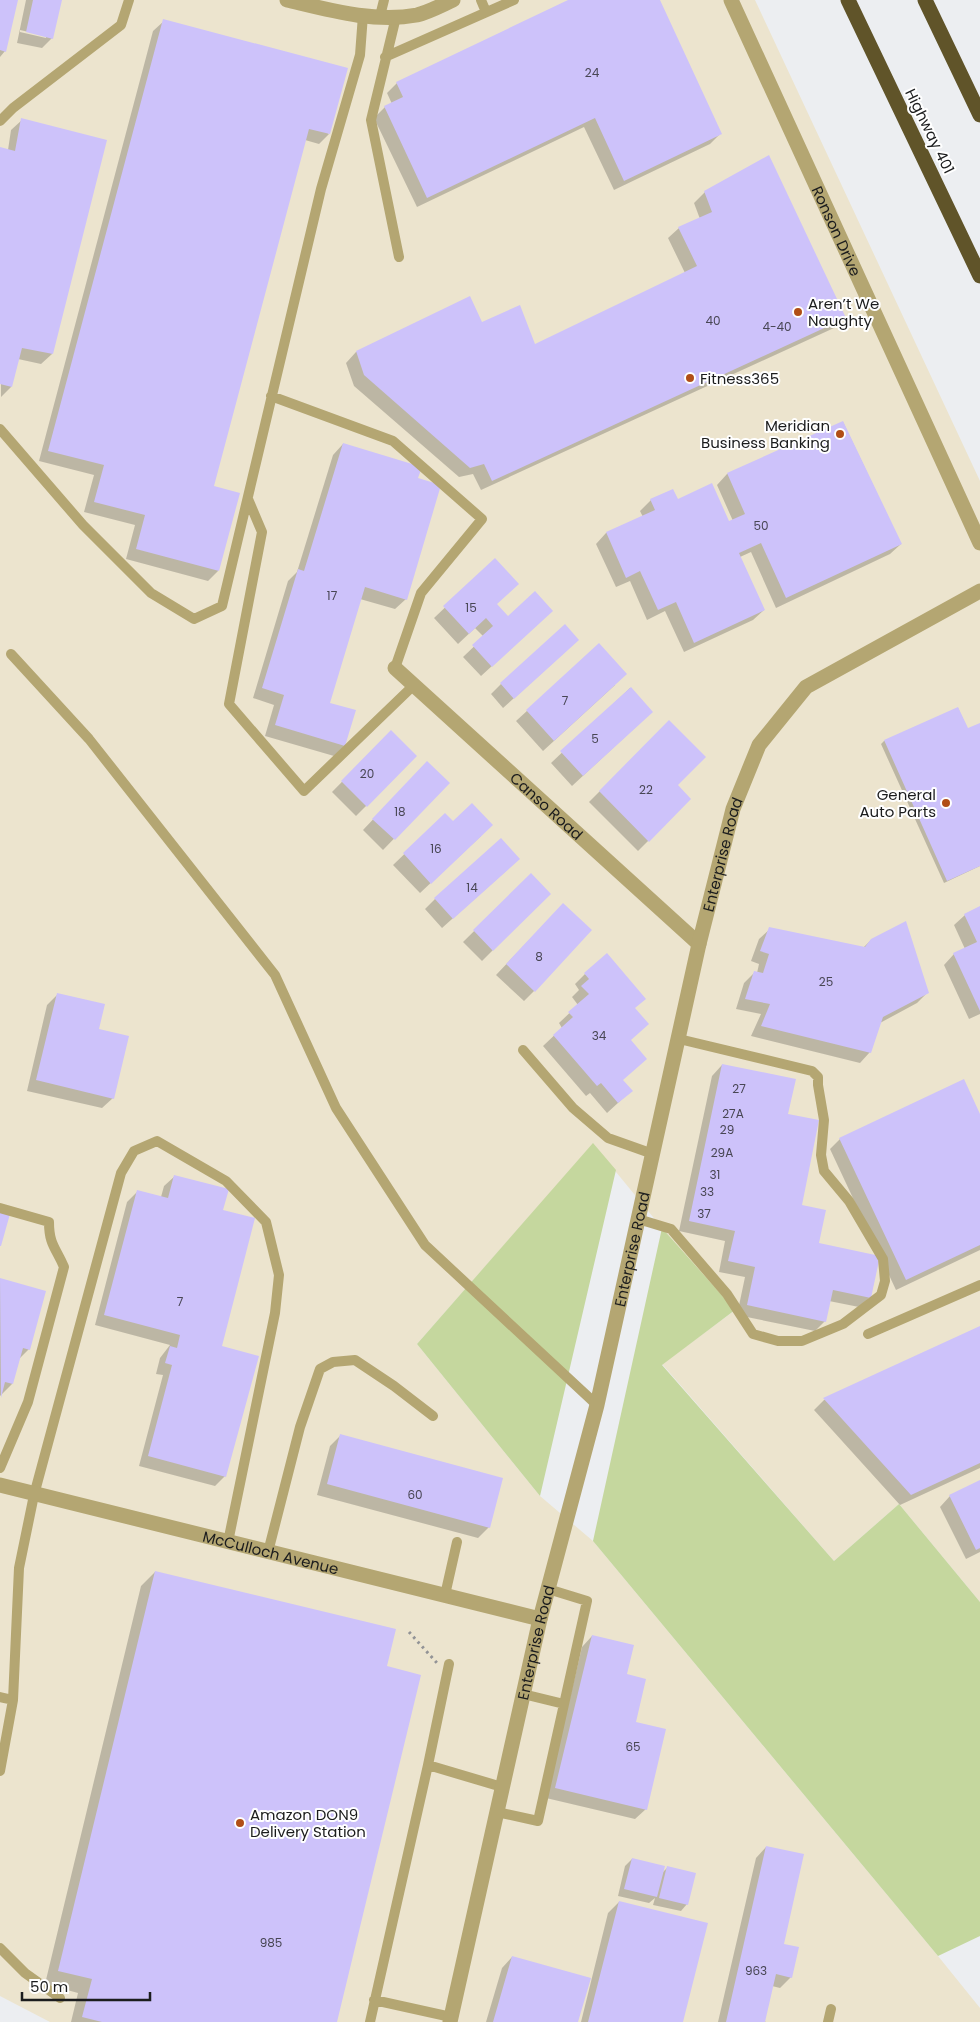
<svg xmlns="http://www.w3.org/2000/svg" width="980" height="2022" viewBox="0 0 980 2022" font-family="Poppins,sans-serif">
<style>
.industrial{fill:#ece4ce}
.green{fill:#c5d79e}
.shadow{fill:#0003;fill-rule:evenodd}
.building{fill:#cdc2fa}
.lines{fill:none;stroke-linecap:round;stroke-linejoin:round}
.path{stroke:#929396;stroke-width:3;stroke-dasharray:2.5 4;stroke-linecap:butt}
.lane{stroke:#b4a672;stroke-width:10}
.street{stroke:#b4a672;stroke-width:15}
.highway{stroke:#605429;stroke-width:15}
.poi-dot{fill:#b14e16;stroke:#fff;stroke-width:2}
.labels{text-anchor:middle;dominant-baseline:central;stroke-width:4;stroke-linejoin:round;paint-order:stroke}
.number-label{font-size:12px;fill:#484654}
.street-label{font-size:15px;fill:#1b1c1d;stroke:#fff}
.poi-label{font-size:15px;fill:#1b1c1d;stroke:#fff;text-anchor:start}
</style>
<rect width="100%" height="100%" fill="#eceef1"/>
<path class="industrial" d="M0 0H755L980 481V1602L899 1504 834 1561 662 1364 734 1311 662 1228 593 1144 417 1344 540 1496 593 1541 938 1956 980 2008V2022H50L0 1996Z"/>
<path class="green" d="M593 1143 616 1170 540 1496 417 1344Z
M662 1228 735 1310 662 1365 834 1561 899 1504 980 1602V1936L938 1956 593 1541Z"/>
<path class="shadow" d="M0 0H17L5 51 0 57Z
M26 0H61L52 38 42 48 17 43ZM20 30 46 36V38L20 32Z
M571 0H659L720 134 710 144 614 190 584 127 417 207 374 118 385 107 392 104 387 93 397 83Z
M164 21 329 134 319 144 305 140 212 487 218 571 208 581 126 559 135 525 84 512 94 475 39 461 153 31Z
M22 120 52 354 41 364 18 359 11 387 1 397 0 148 8 150 11 130Z
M705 192 845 317 834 328 481 490 473 474 459 477 354 386 346 363 356 352 534 346 685 273 668 238 679 228 700 219 694 203Z
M843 422 901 544 890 554 776 608 751 552 740 557 764 610 753 620 684 652 665 611 647 620 630 581 616 587 596 544 606 533 643 517 640 511 651 500 677 501 728 523 733 521 717 485 727 474Z
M343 444 416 479 406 599 395 609 360 599 328 703 344 746 334 756 265 736 274 705 253 698 288 581 297 572 333 455Z
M495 560 496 604 508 618 541 621 481 676 463 657 484 637 475 628 458 644 434 618Z
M599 645 615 685 543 751 516 721Z
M567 650 503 708 491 694 501 684Z
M630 688 641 722 572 786 551 763Z
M958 708 968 730 980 724V866L944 883 881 744 884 741Z
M669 722 676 785 690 799 638 851 589 802Z
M391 732 416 756 356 816 332 792Z
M417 773 448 783 383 850 363 830Z
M445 815 453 823 481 836 420 893 393 865Z
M508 869 442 928 425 909 435 899Z
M531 875 549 894 482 961 463 942Z
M980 908V1014L969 1019 944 965 954 954 965 949 954 925 965 915Z
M553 915 534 991 524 1001 496 975Z
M770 929 863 948 871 940 928 992 917 1003 880 1023 870 1052 860 1063 751 1036 761 1014 736 1009 744 983 755 972 757 973 759 964 751 961 759 939Z
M585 974 634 1009 622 1080 631 1091 607 1113 590 1093 586 1096 543 1046 562 1028 559 1023 578 1005 572 997 579 990 575 984Z
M58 994 98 1030 113 1098 102 1108 27 1091 47 1005Z
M722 1065 800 1206 818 1244 870 1297 859 1307 829 1301 825 1321 815 1331 737 1315 745 1277 719 1272 725 1241 679 1231 712 1076Z
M980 1117V1250L896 1290 830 1149 840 1139Z
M175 1176 220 1347 225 1476 215 1486 139 1466 163 1375 156 1374 160 1358 170 1345 95 1325 127 1202 138 1191 161 1197 164 1186Z
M0 1279 45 1292 29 1349 19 1359 12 1384 0 1396Z
M980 1327V1468L900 1505 814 1410 824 1400Z
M340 1436 489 1527 478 1538 317 1495 330 1446Z
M980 1482V1552L966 1559 940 1507 950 1496Z
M155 1572 386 1667 336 2022H71L78 1993 45 1984 141 1586Z
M592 1636 625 1675 635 1723 646 1809 635 1819 546 1798 582 1647Z
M766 1847 782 1944 791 1977 780 1988 772 1986 764 2021 766 2022H718L756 1858Z
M632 1859 662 1873 667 1868 687 1904 681 1911 653 1905 655 1898 649 1903 618 1896 625 1866Z
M619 1902 682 2022H581L608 1913Z
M512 1957 577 2022H486L502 1968Z"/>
<path class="building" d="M0 0H18L6 52 0 50Z
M33 0H62L53 39 26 32Z
M568 0H660L722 134 624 181 595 118 427 198 384 106 403 97 396 82Z
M163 19 348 68 330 134 309 129 214 486 240 493 219 571 136 549 145 515 94 502 104 465 48 451Z
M21 118 107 140 53 354 22 348 12 387 0 384V147L15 151Z
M769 155 846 318 492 481 484 464 470 468 364 375 356 351 470 296 482 322 520 305 535 344 697 266 678 227 712 212 704 191Z
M843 421 902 544 786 598 761 543 739 553 765 610 694 643 676 602 658 610 640 571 626 578 606 532 655 510 650 499 673 489 678 499 712 483 729 521 745 514 727 473Z
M343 443 422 467 418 478 441 485 407 600 365 587 330 703 356 710 345 746 275 725 284 695 262 688 298 569 304 571Z
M495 558 519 584 497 604 508 616 535 591 553 611 492 667 472 645 493 626 486 618 469 634 443 606Z
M565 624 579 640 514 699 500 683Z
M599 643 627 674 554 741 526 710Z
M631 687 653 712 583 776 560 751Z
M958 707 968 728 980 723V866L947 881 884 740Z
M669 720 706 757 678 785 691 799 649 842 599 791Z
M391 730 417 756 367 807 341 781Z
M427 761 450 783 395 840 372 819Z
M472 803 493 825 431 884 403 853 445 813 453 821Z
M501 838 520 859 453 919 434 898Z
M531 873 551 894 493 951 473 930Z
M563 903 592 930 535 992 506 964Z
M980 906V1011L953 953 977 942 964 914Z
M906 921 929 993 883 1017 871 1053 761 1026 770 1004 745 999 754 971 763 973 769 954 760 951 769 927 865 947 871 939Z
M607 953 646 999 635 1008 649 1024 631 1040 647 1059 623 1080 633 1091 618 1103 601 1083 597 1086 553 1035 573 1017 568 1012 589 994 581 986 589 979 584 973Z
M57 993 105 1004 99 1029 129 1036 114 1099 36 1080Z
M722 1064 796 1079 788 1114 819 1120 802 1205 826 1210 819 1243 880 1256 871 1298 833 1290 826 1322 747 1305 755 1267 728 1261 735 1231 689 1221Z
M964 1079 980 1114V1245L906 1280 839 1138Z
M174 1175 229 1189 223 1210 255 1218 222 1346 259 1356 226 1477 148 1456 172 1365 165 1363 170 1346 177 1348 180 1335 104 1315 137 1190 168 1198Z
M0 1211 10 1214 1 1246H0Z
M0 1278 46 1291 30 1350 23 1348 13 1384 5 1382 1 1398Z
M980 1326V1463L911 1495 823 1398Z
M340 1434 503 1478 490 1528 327 1484Z
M980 1480V1548L976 1550 949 1495Z
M155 1571 396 1629 387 1666 421 1675 337 2022H102L82 2017 92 1979 58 1971Z
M592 1635 634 1645 627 1674 646 1679 636 1722 666 1729 647 1810 555 1788Z
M766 1846 804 1854 784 1944 799 1947 792 1978 776 1974 765 2022H726Z
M632 1858 665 1866 657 1897 624 1889Z
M667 1866 696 1873 688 1905 659 1898Z
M619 1901 708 1923 683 2022H588Z
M512 1956 591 1978 578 2022H493Z"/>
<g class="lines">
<path class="path" d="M409 1632 437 1663"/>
<path class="lane" d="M481 0 486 12
M380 16 384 0
M396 17 371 120 399 257
M385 57 514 0
M0 121 13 108 121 25 129 0
M271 396 393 441 482 519 421 593 395 668
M0 429 83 525 151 593 194 619 222 606 321 189 360 55 363 15
M248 499 262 532 229 704 304 791 414 685
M11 654 89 739 275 975 336 1108 425 1245 597 1405
M523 1050 573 1108 608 1138 653 1154
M0 1208 49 1222C49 1245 56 1248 64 1267L28 1402 0 1468
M638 1219 671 1229 727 1294 753 1334 778 1341H802L843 1324 881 1295 885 1281 883 1259 849 1201 824 1171 821 1155 824 1120 818 1085V1077L812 1071 679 1039
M868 1334 980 1285
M268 1552 300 1427 320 1369 333 1362 355 1360 394 1386 433 1416
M445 1595 457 1542
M523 1694 564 1704
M0 1697 13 1700
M428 1765 449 1664
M0 1771 13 1700 19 1568 34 1495 121 1173 134 1151 157 1141 226 1181 266 1222 279 1275 275 1313 228 1542
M497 1812 538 1821 587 1601 548 1589
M0 1948 25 1973 60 1998
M374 2000 451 2017
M370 2022 428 1765 502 1787
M828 2022 831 2009"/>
<g class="street">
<path d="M287 0C329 10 374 23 417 15 429 12 442 5 453 0"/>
<path id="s1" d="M731 0 980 543"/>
<path id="s2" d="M395 668 699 944"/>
<path id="s3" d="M0 1485 540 1619"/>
<path id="s4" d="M450 2022 540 1619 597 1405 699 944 733 809 759 745 806 687 980 591"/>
</g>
<path class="highway" d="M848 0 980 276
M925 0 980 115"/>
</g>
<g class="poi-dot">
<circle cx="798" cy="312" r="5"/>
<circle cx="690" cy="378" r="5"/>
<circle cx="840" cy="434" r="5"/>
<circle cx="946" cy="803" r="5"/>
<circle cx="240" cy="1823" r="5"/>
</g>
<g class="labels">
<g class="number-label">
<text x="592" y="72">24</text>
<text x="713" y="320">40</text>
<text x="777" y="326">4-40</text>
<text x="761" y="525">50</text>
<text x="332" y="595">17</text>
<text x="471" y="607">15</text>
<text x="565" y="700">7</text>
<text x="595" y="738">5</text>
<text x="367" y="773">20</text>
<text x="646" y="789">22</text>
<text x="400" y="811">18</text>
<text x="436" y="848">16</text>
<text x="472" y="887">14</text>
<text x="539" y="956">8</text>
<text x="826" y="981">25</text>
<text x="599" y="1035">34</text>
<text x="739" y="1088">27</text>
<text x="733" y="1113">27A</text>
<text x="727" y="1129">29</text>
<text x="722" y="1152">29A</text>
<text x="715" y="1174">31</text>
<text x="707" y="1191">33</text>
<text x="704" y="1213">37</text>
<text x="180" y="1301">7</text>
<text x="415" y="1494">60</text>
<text x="633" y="1746">65</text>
<text x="271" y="1942">985</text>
<text x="756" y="1970">963</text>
</g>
<g class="street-label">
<text transform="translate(930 131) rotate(64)">Highway 401</text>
<text stroke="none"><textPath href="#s1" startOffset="254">Ronson Drive</textPath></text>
<text stroke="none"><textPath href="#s2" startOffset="205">Canso Road</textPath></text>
<text stroke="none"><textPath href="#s4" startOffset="1199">Enterprise Road</textPath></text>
<text stroke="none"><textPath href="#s4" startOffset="794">Enterprise Road</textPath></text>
<text stroke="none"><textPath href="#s3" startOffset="279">McCulloch Avenue</textPath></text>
<text stroke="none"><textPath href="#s4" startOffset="389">Enterprise Road</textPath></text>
</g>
<g class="poi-label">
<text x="808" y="303">Aren’t We<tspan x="808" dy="17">Naughty</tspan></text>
<text x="700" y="378">Fitness365</text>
<text x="830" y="425" text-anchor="end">Meridian<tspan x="830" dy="17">Business Banking</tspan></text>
<text x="936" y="794" text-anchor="end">General<tspan x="936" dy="17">Auto Parts</tspan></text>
<text x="250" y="1814">Amazon DON9<tspan x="250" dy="17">Delivery Station</tspan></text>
</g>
</g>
<path d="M22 1992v8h128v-8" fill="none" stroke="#1b1c1d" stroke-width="2.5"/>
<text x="30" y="1992" font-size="15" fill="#1b1c1d" stroke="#ffffff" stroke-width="4" paint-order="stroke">50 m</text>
</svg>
